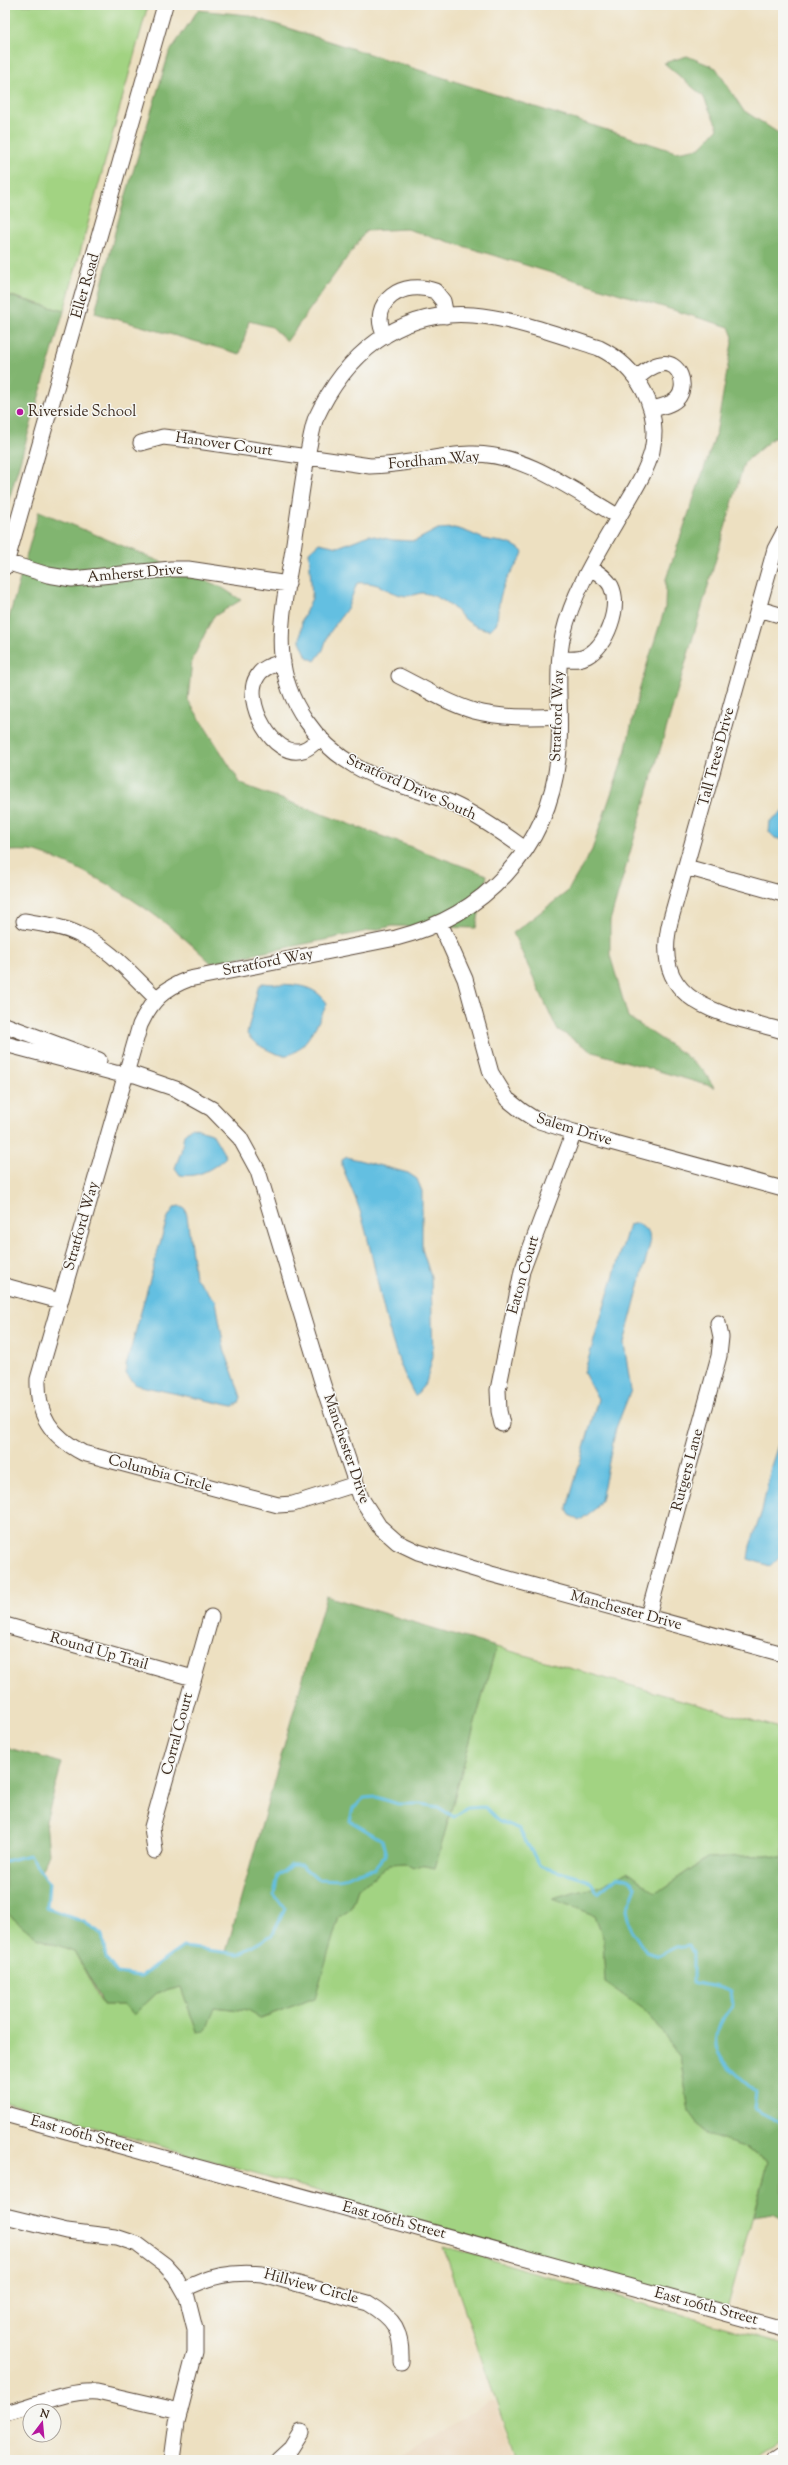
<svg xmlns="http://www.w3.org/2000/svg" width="788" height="2465" viewBox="0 0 788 2465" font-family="'Sorts Mill Goudy',serif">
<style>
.built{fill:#ead4b8}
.green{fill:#a2d382;stroke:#6e7e50}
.forest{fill:#81b570;stroke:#5e7047}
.water{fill:#64bfe1;stroke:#507480}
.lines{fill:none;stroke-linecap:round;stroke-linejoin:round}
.stream{stroke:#64bfe1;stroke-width:3}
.minor-casing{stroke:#564536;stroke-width:17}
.major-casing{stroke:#564536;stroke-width:21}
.minor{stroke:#fff;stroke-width:15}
.major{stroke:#fff;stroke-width:19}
.poi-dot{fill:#b5179e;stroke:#f6f6f2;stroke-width:1.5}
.labels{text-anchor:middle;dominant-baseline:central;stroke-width:3;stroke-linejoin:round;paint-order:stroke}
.street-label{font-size:15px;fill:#3b2a1e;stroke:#f6f6f2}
.poi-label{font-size:15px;fill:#3b2a1e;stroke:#f6f6f2;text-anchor:start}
</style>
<rect width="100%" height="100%" fill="#f6f6f2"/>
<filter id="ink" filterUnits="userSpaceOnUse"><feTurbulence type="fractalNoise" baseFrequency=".025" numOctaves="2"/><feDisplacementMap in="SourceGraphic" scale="8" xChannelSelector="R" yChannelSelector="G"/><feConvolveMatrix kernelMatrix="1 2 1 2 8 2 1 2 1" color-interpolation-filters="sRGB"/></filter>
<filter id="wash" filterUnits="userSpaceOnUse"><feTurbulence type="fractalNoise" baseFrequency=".012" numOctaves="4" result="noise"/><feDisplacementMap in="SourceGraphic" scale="16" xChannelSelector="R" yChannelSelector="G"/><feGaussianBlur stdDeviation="0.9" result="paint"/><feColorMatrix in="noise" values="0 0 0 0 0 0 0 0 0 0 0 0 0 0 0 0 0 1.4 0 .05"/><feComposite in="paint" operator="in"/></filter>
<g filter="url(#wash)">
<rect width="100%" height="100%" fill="#ede0c1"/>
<path class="built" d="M489 2401 495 2403 513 2460H398Z"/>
<path class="green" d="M5 5H148L64 311 5 294Z
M496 1647 783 1729V1859L767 1855 707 1858 656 1893 628 1872 600 1886 553 1899 595 1915 603 1937 605 1982 648 2013 680 2056 689 2111 706 2134 741 2146 768 2161 727 2309 342 2202 343 2198 5 2102V1921L8 1914 37 1938 74 1951 103 2005H125L133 2015 157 1993 181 1987 197 2032 214 2007 248 2011 261 2018 314 1998 339 1917 351 1909 358 1889 390 1864 405 1863 413 1868 422 1865 435 1868Z
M443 2246 783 2344V2441L755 2460H516Z"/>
<path class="forest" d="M198 10 247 15 676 152 700 148 718 128 703 96 664 63 687 56 716 68 743 110 783 136V438H773L744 463 610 921V955L628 1017 682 1053 703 1070 714 1087 593 1052 557 1029 513 933 567 892 592 850 625 753 640 687 665 608 666 579 716 434 733 337 729 327 407 229 366 231 287 341 272 327 249 321 240 354 95 313 116 228 169 53Z
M5 295 64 311 5 513Z
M39 511 221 587 241 600 213 617 192 660 188 700 241 784 487 875 476 928 393 926 211 963C166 918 97 871 36 852 27 850 14 851 5 851V632Z
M326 1596 496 1647 435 1868 422 1865 413 1868 405 1863 390 1864 358 1889 351 1909 339 1917 315 1998 260 2018 248 2011 215 2007 206 2031 197 2032 181 1987 157 1993 133 2015 125 2005H103L100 1996 74 1951 37 1938 8 1914 5 1921V1747L62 1763 46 1821 49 1854 41 1871 49 1883 47 1907 84 1922 102 1934 106 1958 117 1973 141 1976 183 1947 226 1952Z
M767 1855 783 1859V2219L773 2214 753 2217 768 2161 741 2146 707 2135 689 2111 680 2056 648 2013 605 1982 603 1937 595 1915 552 1899 600 1886 628 1872 656 1893 707 1858Z"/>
<path class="water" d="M454 528C465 530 474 535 484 539 499 543 511 540 523 552 520 563 511 570 506 581 499 595 498 609 497 623L490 630C463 626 462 611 442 600 437 597 427 593 421 593 416 594 411 596 406 596 385 593 383 581 357 583L348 607 328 635 323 650 315 661 307 657 300 641 302 620 312 598 309 552 319 543 338 547 369 535 393 540 415 541 438 529Z
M783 811V840L775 838 769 832 770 821Z
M262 983C286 986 311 980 327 1003 322 1017 303 1054 287 1055 280 1056 272 1052 266 1049 258 1045 253 1042 247 1034L258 988Z
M192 1127 212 1133 226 1157C213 1169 198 1178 180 1175L175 1168 181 1152 184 1134Z
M347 1157 408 1173 417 1179 422 1191V1249L431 1277 433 1356 426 1383 415 1396C384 1340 379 1274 361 1214 356 1198 348 1181 342 1166V1160Z
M179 1206 185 1209 187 1216 195 1277 216 1301 224 1348 241 1397 239 1403 233 1406 136 1385 126 1374V1366L162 1236 168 1217 175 1207Z
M638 1223 649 1233 650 1244 624 1343 631 1390 616 1428 601 1500 595 1509 579 1521 570 1515 567 1508 598 1399 584 1373 629 1225Z
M783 1430V1553L770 1566 748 1559 750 1546 762 1511 771 1466Z"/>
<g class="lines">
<path class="stream" d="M5 1861 29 1855 49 1883 47 1908 84 1922 102 1934 106 1958 117 1973 141 1976 183 1947 239 1954 272 1935 285 1909 274 1894 278 1876 291 1865H301L317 1879 339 1880 357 1872 374 1869 386 1855 382 1840 350 1821 353 1808 364 1798 376 1797 398 1804H421L438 1807 454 1817 467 1808 485 1807 498 1820 519 1829 540 1866 590 1881 598 1893 617 1877 628 1879 636 1887 627 1910 632 1931 646 1952 658 1956 676 1947 689 1945 693 1953V1982C706 1987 719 1984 731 1992L733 2005C699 2044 723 2064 756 2092L754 2109 783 2124"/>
</g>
</g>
<g filter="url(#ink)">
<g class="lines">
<defs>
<path id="minor" d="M385 336C367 301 404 279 435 291L443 301 446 316
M637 378C644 372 652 365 661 364 679 360 689 386 677 399 671 405 660 407 651 409
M141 443 163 437 190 440 370 466C404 466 436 455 470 454 524 452 574 491 619 517
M783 534 775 549 670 922C650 1006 722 1013 783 1031
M6 562 48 575 72 579 171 569H188L288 584
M5 567 165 5
M759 609 783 616
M560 659C569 659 578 661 587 656 607 645 621 607 611 586 607 578 598 573 591 568
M283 662C273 665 262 667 257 677 242 700 273 760 303 750 310 748 315 742 320 737
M399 676C423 688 447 703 474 711 501 718 530 718 559 716
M686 867 783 894
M24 921C42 924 61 926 78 934 109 947 132 975 156 998
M440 923 465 979 491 1073 507 1099 522 1111 536 1120 574 1132 783 1189
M5 1025 99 1060
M5 1044 115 1073 135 1075 176 1089 212 1109 240 1138 258 1171 323 1385 361 1498 379 1526 397 1542 418 1552 491 1574 783 1654
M5 1286 60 1301
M502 1424 499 1411 498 1390 522 1271 574 1132
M356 1484 293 1504 278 1505 83 1453C51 1436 37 1416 38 1379L140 1025C151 1001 164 988 189 979L396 938C483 916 548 850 558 759 563 718 554 676 563 635 574 588 602 547 625 506 635 489 647 470 652 451 661 408 638 367 599 348 562 336 512 318 473 315 398 309 345 355 315 420 305 457 301 497 295 536 290 575 278 617 282 656 286 702 316 743 355 766 385 784 422 789 453 804 479 816 503 833 525 849
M648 1616 719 1356 721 1337 718 1323
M5 1625 193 1678
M155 1851 152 1827 211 1617
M5 2114 783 2329
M5 2216 67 2231 116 2237 137 2244 165 2265 175 2276 187 2297 195 2329V2352L177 2422 172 2460
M183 2290C209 2276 232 2271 262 2274L368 2303C395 2319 402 2330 401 2362
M5 2413C36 2406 65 2390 97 2392L180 2411
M278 2460 291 2448 301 2432"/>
<path id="major" d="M777 2460 783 2456"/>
</defs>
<use href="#minor" class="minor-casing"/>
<use href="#major" class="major-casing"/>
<use href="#minor" class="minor"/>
<use href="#major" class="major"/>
</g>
</g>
<circle class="poi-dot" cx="20" cy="412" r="4"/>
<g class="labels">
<g class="street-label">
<text transform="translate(86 286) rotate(-74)">Eller Road</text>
<text transform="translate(224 445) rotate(8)">Hanover Court</text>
<text transform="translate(434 461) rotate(-5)">Fordham Way</text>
<text transform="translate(135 574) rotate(-5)">Amherst Drive</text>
<text transform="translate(558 716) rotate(-88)">Stratford Way</text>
<text transform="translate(717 757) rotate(-75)">Tall Trees Drive</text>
<text transform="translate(411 788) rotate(24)">Stratford Drive South</text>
<text transform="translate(268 963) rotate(-11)">Stratford Way</text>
<text transform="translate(574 1130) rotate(17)">Salem Drive</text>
<text transform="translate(82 1226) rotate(-74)">Stratford Way</text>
<text transform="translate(524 1275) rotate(-74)">Eaton Court</text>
<text transform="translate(346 1449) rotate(71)">Manchester Drive</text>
<text transform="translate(688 1470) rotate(-75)">Rutgers Lane</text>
<text transform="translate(160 1474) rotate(15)">Columbia Circle</text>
<text transform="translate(626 1611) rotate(15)">Manchester Drive</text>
<text transform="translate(99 1652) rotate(16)">Round Up Trail</text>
<text transform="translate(178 1734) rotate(-75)">Corral Court</text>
<text transform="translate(82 2135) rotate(15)">East 106th Street</text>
<text transform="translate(394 2221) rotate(15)">East 106th Street</text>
<text transform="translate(311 2287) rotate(15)">Hillview Circle</text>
<text transform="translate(706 2307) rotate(15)">East 106th Street</text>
</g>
<g class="poi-label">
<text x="28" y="412">Riverside School</text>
</g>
</g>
<rect width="788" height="2465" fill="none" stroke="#f6f6f2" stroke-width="20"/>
<g transform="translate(42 2423) rotate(16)"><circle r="19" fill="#f6f6f2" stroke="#aba49d"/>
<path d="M0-3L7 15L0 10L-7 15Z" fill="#b5179e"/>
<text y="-6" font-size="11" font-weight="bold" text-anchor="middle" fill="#3b2a1e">N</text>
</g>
</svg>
